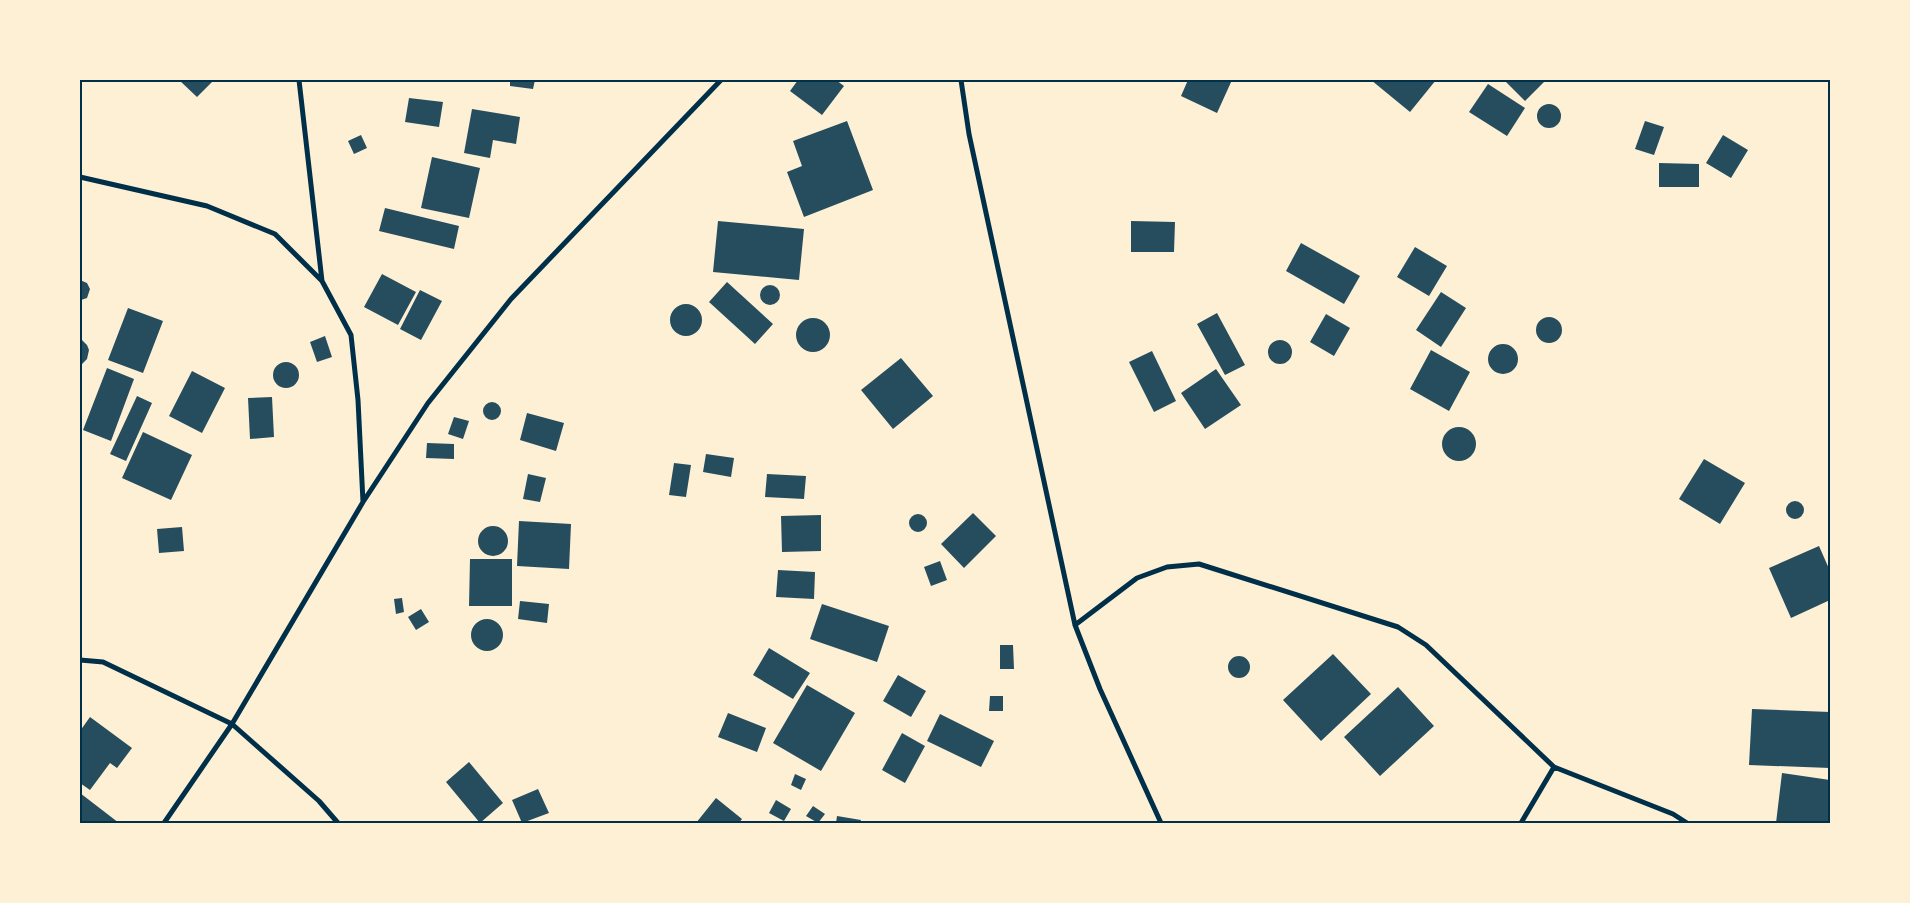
<svg xmlns="http://www.w3.org/2000/svg" width="1910" height="903" viewBox="0 0 1910 903" font-family="'Source Sans 3',sans-serif">
<style>
.building{fill:#264d5e}
.lines{fill:none;stroke-linecap:round;stroke-linejoin:round}
.minor{stroke:#003049;stroke-width:5}
.neatline{fill:none;stroke:#003049;stroke-width:2}
</style>
<rect width="100%" height="100%" fill="#fdf0d5"/>
<path class="building" d="M179 80H214L197 97Z
M510 80H535L533 89 510 86Z
M798 80H836L844 86 822 115 790 91Z
M1188 80H1232L1217 113 1181 96Z
M1371 80H1436L1410 112Z
M1504 80H1546L1525 101Z
M1488 84 1525 108 1507 136 1469 112Z
M409 98 443 102 439 127 405 122Z
M1537 116a12 12 0 1 1 24 0a12 12 0 1 1-24 0Z
M472 109 520 117 516 144 493 140 490 158 464 153Z
M847 121 873 190 804 217 787 172 802 166 793 141Z
M1645 121 1664 127 1654 155 1635 149Z
M361 135 367 148 354 154 348 141Z
M1723 135 1748 150 1731 178 1706 163Z
M432 157 480 168 469 218 421 208Z
M1659 163 1699 164V187H1659Z
M385 208 459 226 454 249 379 231Z
M718 221 804 229 799 280 713 272Z
M1131 221 1175 222 1174 252H1131Z
M1301 243 1360 276 1344 304 1286 271Z
M1415 247 1447 266 1429 296 1397 277Z
M382 274 416 292 398 325 364 307Z
M80 280 87 283 90 289 87 298 81 300Z
M727 282 773 324 755 344 709 302Z
M760 295a10 10 0 1 1 20 0a10 10 0 1 1-20 0Z
M420 290 442 301 421 340 400 329Z
M1441 292 1466 308 1441 347 1416 330Z
M670 320a16 16 0 1 1 32 0a16 16 0 1 1-32 0Z
M128 308 163 321 143 373 108 360Z
M1217 313 1245 365 1225 375 1197 324Z
M1326 314 1350 328 1334 356 1310 342Z
M1536 330a13 13 0 1 1 26 0a13 13 0 1 1-26 0Z
M796 335a17 17 0 1 1 34 0a17 17 0 1 1-34 0Z
M325 336 332 357 317 362 310 342Z
M80 338 87 345 89 350 87 359 80 366Z
M1268 352a12 12 0 1 1 24 0a12 12 0 1 1-24 0Z
M1488 359a15 15 0 1 1 30 0a15 15 0 1 1-30 0Z
M1431 350 1470 372 1449 411 1410 389Z
M1152 351 1176 401 1154 412 1129 362Z
M901 358 933 396 893 429 861 390Z
M273 375a13 13 0 1 1 26 0a13 13 0 1 1-26 0Z
M107 368 134 379 111 441 83 430Z
M1216 369 1241 405 1205 429 1181 393Z
M192 371 225 388 202 433 169 416Z
M137 396 152 403 126 461 110 454Z
M272 397 274 437 250 439 248 398Z
M483 411a9 9 0 1 1 18 0a9 9 0 1 1-18 0Z
M527 413 564 423 556 451 520 440Z
M454 417 469 421 463 439 448 434Z
M1442 444a17 17 0 1 1 34 0a17 17 0 1 1-34 0Z
M143 432 192 455 171 500 122 478Z
M427 443 454 444V459L426 458Z
M706 454 734 458 731 477 703 472Z
M1704 459 1745 483 1720 524 1679 499Z
M674 463 691 465 686 497 669 495Z
M528 474 546 478 540 502 523 499Z
M767 474 806 476 804 499 765 497Z
M1786 510a9 9 0 1 1 18 0a9 9 0 1 1-18 0Z
M973 513 996 536 964 568 941 544Z
M909 523a9 9 0 1 1 18 0a9 9 0 1 1-18 0Z
M821 515V551L782 552 781 516Z
M519 521 571 524 569 569 517 566Z
M478 541a15 15 0 1 1 30 0a15 15 0 1 1-30 0Z
M182 527 184 551 159 553 157 529Z
M1819 546 1830 571V600L1791 618 1769 568Z
M470 559H512V606H469Z
M940 561 947 580 931 586 924 567Z
M778 570 815 572 814 599 776 597Z
M402 598 404 612 396 614 394 599Z
M520 601 549 604 547 623 518 619Z
M822 604 889 626 877 662 810 639Z
M421 609 429 622 416 630 408 617Z
M471 635a16 16 0 1 1 32 0a16 16 0 1 1-32 0Z
M1000 645H1013L1014 669H1000Z
M769 648 810 673 793 699 753 675Z
M1333 654 1371 694 1321 741 1283 700Z
M1228 667a11 11 0 1 1 22 0a11 11 0 1 1-22 0Z
M898 675 926 691 911 717 883 701Z
M807 685 855 713 821 771 773 743Z
M1398 687 1434 726 1380 776 1344 737Z
M990 696H1003V711H989Z
M1752 709 1830 712V768L1749 765Z
M728 713 766 728 757 752 718 737Z
M940 714 994 741 981 767 927 741Z
M90 717 132 748 117 768 110 763 90 790 80 783V731Z
M902 733 925 746 905 783 882 770Z
M469 762 503 803 480 823 446 782Z
M1782 773 1830 780V823H1776Z
M795 774 806 779 801 790 791 785Z
M538 789 549 813 522 823 512 800Z
M80 793 119 823H80Z
M716 798 742 819 739 823H696Z
M776 800 791 809 784 821 769 813Z
M813 806 825 814 818 823 806 816Z
M837 816 861 820 860 823H836Z"/>
<g class="lines">
<path class="minor" d="M299 80 322 281
M961 80 969 134 1075 625 1100 689 1161 823
M80 177 207 206 275 234 322 281 351 335 358 400 363 502
M1075 625 1137 578 1167 567 1199 564 1398 627 1426 645 1554 767 1673 814 1687 823
M80 660 103 662 232 724 319 801 338 823
M164 823 232 724 363 502 428 403 511 299 721 80
M1521 823 1554 767"/>
</g>
<rect width="1910" height="903" fill="none" stroke="#fdf0d5" stroke-width="162"/>
<rect x="81" y="81" width="1748" height="741" class="neatline"/>
</svg>
